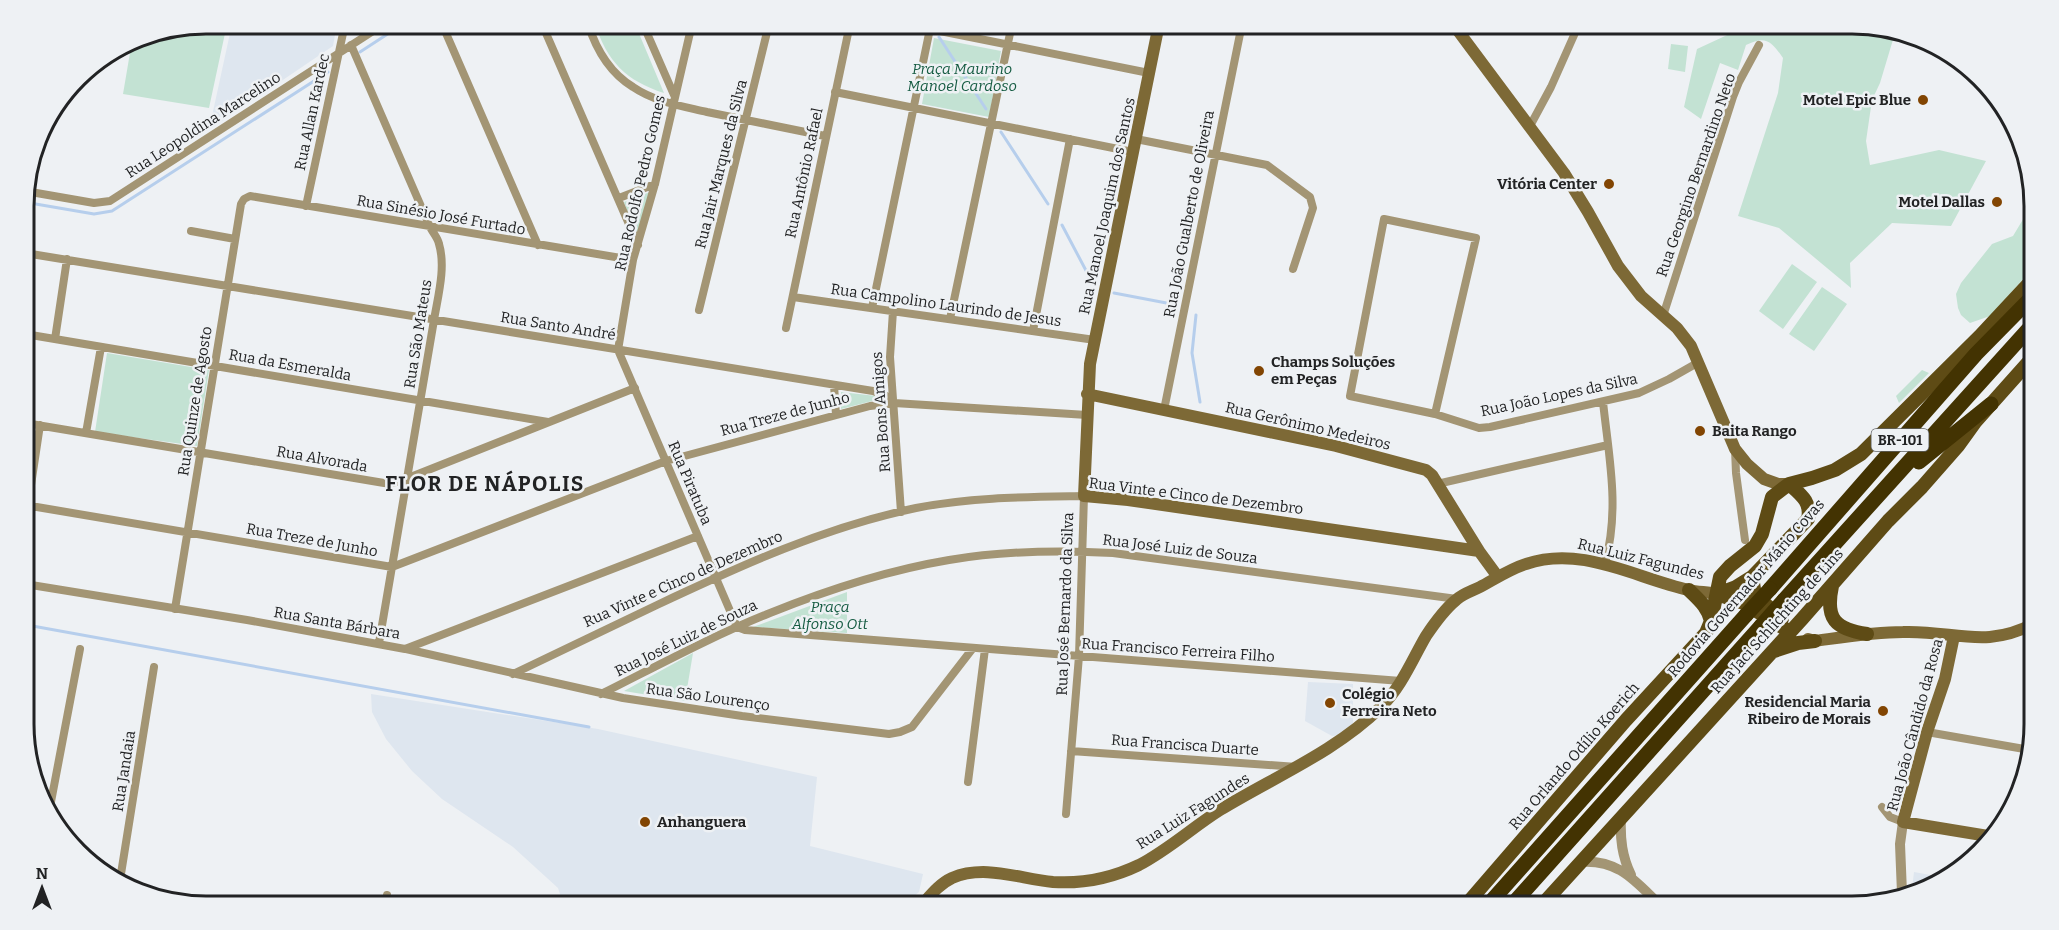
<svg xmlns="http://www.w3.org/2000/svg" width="2059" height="930" viewBox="0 0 2059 930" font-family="Bitter,serif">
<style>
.built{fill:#dee6ef}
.green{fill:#c3e2d3}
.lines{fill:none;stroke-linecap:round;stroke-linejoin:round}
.stream{stroke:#b6ceec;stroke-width:3}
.minor{stroke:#a39574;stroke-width:8}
.tertiary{stroke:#a39574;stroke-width:10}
.secondary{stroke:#7d6936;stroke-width:12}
.primary{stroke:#5e4b15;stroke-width:14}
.motorway{stroke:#433302;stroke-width:15}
.motorway-bridge{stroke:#433302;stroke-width:15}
.poi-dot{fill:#824502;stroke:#eef1f4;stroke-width:2}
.labels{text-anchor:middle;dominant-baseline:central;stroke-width:5;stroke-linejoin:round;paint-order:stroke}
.shield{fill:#eef1f4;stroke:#5f6162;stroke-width:1.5}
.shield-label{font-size:14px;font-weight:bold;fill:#222324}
.park-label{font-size:15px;font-style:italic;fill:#165c43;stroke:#eef1f4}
.poi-label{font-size:15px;font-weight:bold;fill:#222324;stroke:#eef1f4;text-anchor:end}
.street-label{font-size:15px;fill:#222324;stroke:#eef1f4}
.district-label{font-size:21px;font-weight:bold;letter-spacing:1.5px;fill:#222324;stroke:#eef1f4}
.rim{fill:none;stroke:#222324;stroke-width:3}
</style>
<rect width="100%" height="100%" fill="#eef1f4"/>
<path class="built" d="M232 24H337L333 46 209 130Z
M1308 682 1353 684V723L1341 735 1332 736 1305 721Z
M371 694 598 729 817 777 810 846 923 874 919 892 902 906H564L558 888 513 847 442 799 412 771 386 739 372 712Z
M1914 872 1947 878 1912 889Z"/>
<path class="green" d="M207 24H227L209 108 123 94 132 41 137 38Z
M595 24H635L664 93C626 81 607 61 595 24Z
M1751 24H1852L1895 33 1880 83 1872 100 1866 141 1870 165 1939 150 1986 161 1951 226 1892 223 1850 263 1851 288 1779 228 1738 216 1778 93 1783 58C1771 41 1766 35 1746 45L1738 70 1720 63 1701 119 1684 107 1697 49Z
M934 38 1001 51 989 117 922 104Z
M1671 44 1688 46 1685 72 1668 69Z
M650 192 641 232 635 231 624 202Z
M2034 201V267L1990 316 1970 323 1961 315 1958 308 1956 294 1961 283 1992 244 2013 236Z
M1792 264 1817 282 1783 329 1759 311Z
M1822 287 1847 304 1814 351 1789 334Z
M107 353 209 370 197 446 95 432Z
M1922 370 1929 373 1899 403 1896 396Z
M841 392 876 396 880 399 841 409Z
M847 592V633L753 627Z
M693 653 685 701 624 691Z"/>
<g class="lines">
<path class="stream" d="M939 37 986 109
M360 52 403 24
M1001 132 1048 204
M24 202 94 214 112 211 328 72
M1062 225 1091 280
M1114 293 1177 305
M1196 315 1192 353 1200 402
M27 625 589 727"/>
<path class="minor" d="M442 24 538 245
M542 24 638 245
M588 24C596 49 610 73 633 87 655 102 682 106 707 112 746 120 786 128 825 136
M643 24 674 95
M930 29 1149 73
M351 45 430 227C433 233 438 238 439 244 446 267 438 296 434 320L379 643
M835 92 1133 152
M1530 126 1551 87 1579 24
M1136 139 1267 165 1310 197 1313 208 1293 269
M25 191 94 203 110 201 384 24
M619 198 655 184
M306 206 345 24
M191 231 235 239
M25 253 873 391 886 396 894 403 1087 415
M793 297 1095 340
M872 308 931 24
M699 310 769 24
M893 311 890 357 901 512
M1663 316 1733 97 1739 82 1759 45
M950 319 1012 24
M786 328 850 24
M1033 331 1070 139
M25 334 548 422
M55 339 67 259
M618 350 737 627 745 630 1401 681
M618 350 633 260 655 184 692 24
M834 385 836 415
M1603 402C1609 458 1620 508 1605 564
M1164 410 1242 24
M1435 414 1476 238 1384 219 1350 396 1435 414 1479 428 1490 427 1639 393 1669 379 1699 362
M25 423 390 484 408 478 635 388
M86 433 101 347
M1735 449 1736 473 1745 540
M1437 484 1608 445
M25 505 392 567 666 461 870 406 894 403
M25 525 40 425
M25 584 247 620 405 649 698 536
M175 609 241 204 244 199 250 196 633 260
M406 649 623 698 742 716 889 734 900 732 912 727 973 648
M513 674C561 651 609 628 657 605 740 566 825 527 916 508 971 497 1028 497 1084 496L1079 656 1066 814
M601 694C657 666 712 636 770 613 827 590 889 570 949 560 1003 551 1059 550 1113 553L1457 599
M1927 732 2030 750
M1071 751 1297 767
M968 782 985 649
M50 807 80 649
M1882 807 1890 817 1903 822
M120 880 154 667
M134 890 238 906
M385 906 387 895"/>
<path class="tertiary" d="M1621 818C1620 839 1622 856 1631 875
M1580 862C1619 859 1635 881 1661 906
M1902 893 1900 844 1903 822"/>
<path class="secondary" d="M1159 24 1090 364 1084 496 1128 500 1479 551 1498 577
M1453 24 1564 173 1588 212 1618 266 1641 296 1677 328 1691 346 1735 449 1747 464 1764 479 1778 484H1789
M1087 394 1336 446 1426 470 1432 475 1479 551
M1954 636 1945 679 1927 732 1903 822 1994 837
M1808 639 1815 641C1844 637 1874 632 1903 632 1954 630 1985 650 2035 623
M921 906C930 896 939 884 952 878 985 864 1020 879 1053 882 1084 884 1112 878 1139 865 1168 850 1193 827 1220 810 1274 777 1335 752 1381 707 1402 686 1412 660 1426 636 1434 624 1445 609 1456 600 1462 594 1472 591 1480 587 1495 579 1510 569 1526 564 1582 545 1635 578 1689 590 1698 592 1708 592 1717 594"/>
<path class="primary" d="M1752 577 1755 595 1782 619
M1832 586C1825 619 1835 629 1867 634
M1689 590C1699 600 1708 607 1711 621
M1717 594 1736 587 1752 577 1808 519C1812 502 1800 494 1789 484
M1717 594 1744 603 1790 632
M1774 651 1798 643 1815 641
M1465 906 1626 720 1706 633 1711 621 1720 577 1730 566 1755 546 1762 534 1772 497 1789 484 1812 478 1835 470 1861 454 1980 336 2034 278
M1541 906 1802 619 1888 521 1922 487 1958 446 1976 421 2034 356"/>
<path class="motorway" d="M1919 462 1991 404
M1770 589 1976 354 2034 295
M1784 600 2034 323
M1487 906 1746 615
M1511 906 1761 626"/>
<path class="motorway-bridge" d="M1746 615 1770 589
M1761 626 1784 600"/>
</g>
<g class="poi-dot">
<circle cx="1923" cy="100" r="6"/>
<circle cx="1609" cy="184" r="6"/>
<circle cx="1997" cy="202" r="6"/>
<circle cx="1259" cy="371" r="6"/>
<circle cx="1700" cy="431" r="6"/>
<circle cx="1330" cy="703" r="6"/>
<circle cx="1883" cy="711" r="6"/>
<circle cx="645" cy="822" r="6"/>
</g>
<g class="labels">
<rect class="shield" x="1871.5" y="429" width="57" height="22" rx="4.5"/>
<g class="shield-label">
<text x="1900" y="440">BR-101</text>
</g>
<g class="park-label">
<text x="962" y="69">Praça Maurino<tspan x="962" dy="17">Manoel Cardoso</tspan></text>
<text x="830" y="607">Praça<tspan x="830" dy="17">Alfonso Ott</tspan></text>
</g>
<g class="poi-label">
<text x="1911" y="100">Motel Epic Blue</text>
<text x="1597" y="184">Vitória Center</text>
<text x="1985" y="202">Motel Dallas</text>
<text x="1271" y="362" text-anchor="start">Champs Soluções<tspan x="1271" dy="17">em Peças</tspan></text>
<text x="1712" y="431" text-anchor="start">Baita Rango</text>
<text x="1342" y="694" text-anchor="start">Colégio<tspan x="1342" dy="17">Ferreira Neto</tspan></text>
<text x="1871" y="702">Residencial Maria<tspan x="1871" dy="17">Ribeiro de Morais</tspan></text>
<text x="657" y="822" text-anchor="start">Anhanguera</text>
</g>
<g class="street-label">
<text transform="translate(312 112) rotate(-78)">Rua Allan Kardec</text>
<text transform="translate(203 125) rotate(-33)">Rua Leopoldina Marcelino</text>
<text transform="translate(721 164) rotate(-76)">Rua Jair Marques da Silva</text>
<text transform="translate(804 173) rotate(-78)">Rua Antônio Rafael</text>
<text transform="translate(1696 175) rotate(-71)">Rua Georgino Bernardino Neto</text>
<text transform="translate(640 183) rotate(-77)">Rua Rodolfo Pedro Gomes</text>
<text transform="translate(1107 206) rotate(-78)">Rua Manoel Joaquim dos Santos</text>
<text transform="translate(1189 214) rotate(-79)">Rua João Gualberto de Oliveira</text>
<text transform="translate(441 215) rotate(10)">Rua Sinésio José Furtado</text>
<text transform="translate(946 305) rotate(8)">Rua Campolino Laurindo de Jesus</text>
<text transform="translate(558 326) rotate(9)">Rua Santo André</text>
<text transform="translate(418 334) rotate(-81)">Rua São Mateus</text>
<text transform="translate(290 365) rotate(10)">Rua da Esmeralda</text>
<text transform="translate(1559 395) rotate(-12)">Rua João Lopes da Silva</text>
<text transform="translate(195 401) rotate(-81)">Rua Quinze de Agosto</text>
<text transform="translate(881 412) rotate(-94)">Rua Bons Amigos</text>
<text transform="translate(785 414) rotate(-15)">Rua Treze de Junho</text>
<text transform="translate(1308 426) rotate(13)">Rua Gerônimo Medeiros</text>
<text transform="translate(322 459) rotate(10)">Rua Alvorada</text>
<text transform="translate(690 483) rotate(67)">Rua Piratuba</text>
<text transform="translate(1196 496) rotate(7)">Rua Vinte e Cinco de Dezembro</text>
<text transform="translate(312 540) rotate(10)">Rua Treze de Junho</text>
<text transform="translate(1180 549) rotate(7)">Rua José Luiz de Souza</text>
<text transform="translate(1641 559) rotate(14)">Rua Luiz Fagundes</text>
<text transform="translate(683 579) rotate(-24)">Rua Vinte e Cinco de Dezembro</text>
<text transform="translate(1746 588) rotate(-49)">Rodovia Governador Mário Covas</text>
<text transform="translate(1065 604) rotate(-88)">Rua José Bernardo da Silva</text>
<text transform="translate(1777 621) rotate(-48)">Rua Jaci Schlichting de Lins</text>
<text transform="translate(337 623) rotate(10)">Rua Santa Bárbara</text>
<text transform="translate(686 638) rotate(-26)">Rua José Luiz de Souza</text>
<text transform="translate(1178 650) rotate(4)">Rua Francisco Ferreira Filho</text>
<text transform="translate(708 697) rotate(8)">Rua São Lourenço</text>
<text transform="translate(1915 725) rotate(-75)">Rua João Cândido da Rosa</text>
<text transform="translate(1185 745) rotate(4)">Rua Francisca Duarte</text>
<text transform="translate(1574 756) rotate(-49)">Rua Orlando Odílio Koerich</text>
<text transform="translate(124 771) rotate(-81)">Rua Jandaia</text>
<text transform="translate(1193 811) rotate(-32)">Rua Luiz Fagundes</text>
</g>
<g class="district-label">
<text x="485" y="484">FLOR DE NÁPOLIS</text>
</g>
</g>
<path d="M0 0H2059V930H0ZM206 34H1852A172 172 0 0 1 2024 206V724A172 172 0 0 1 1852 896H206A172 172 0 0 1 34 724V206A172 172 0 0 1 206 34Z" fill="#eef1f4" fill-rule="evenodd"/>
<path class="rim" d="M206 34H1852A172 172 0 0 1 2024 206V724A172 172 0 0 1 1852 896H206A172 172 0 0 1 34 724V206A172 172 0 0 1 206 34Z"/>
<g transform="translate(42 888)" stroke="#eef1f4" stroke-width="4.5" paint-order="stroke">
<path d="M0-4.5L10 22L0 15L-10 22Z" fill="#222324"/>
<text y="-9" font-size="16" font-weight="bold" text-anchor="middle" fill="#222324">N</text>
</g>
</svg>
